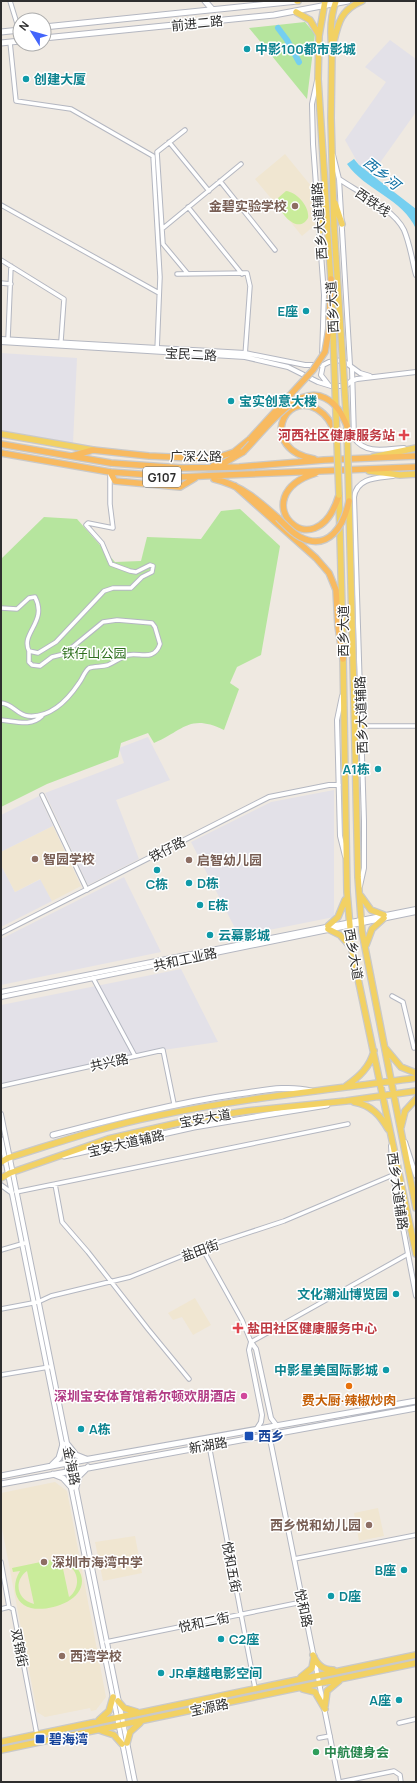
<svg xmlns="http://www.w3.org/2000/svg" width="417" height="1783" viewBox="0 0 417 1783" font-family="Manrope,'Noto Sans SC',sans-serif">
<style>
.industrial{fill:#e3e1e8}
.education{fill:#f0e6d1}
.green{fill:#b6e59e}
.pitch{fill:#c9ec9a;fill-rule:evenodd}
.water{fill:#75cff0}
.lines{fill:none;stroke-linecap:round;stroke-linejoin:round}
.river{stroke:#75cff0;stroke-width:6}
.minor-casing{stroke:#b4b7c1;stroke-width:5.5}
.tertiary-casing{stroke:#b4b7c1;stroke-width:6}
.secondary-casing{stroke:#b4b7c1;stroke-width:7}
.primary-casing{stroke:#c9c9c9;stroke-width:8}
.trunk-casing{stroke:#c9c9c9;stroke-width:8}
.minor{stroke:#fff;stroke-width:3.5}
.tertiary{stroke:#fff;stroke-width:4}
.secondary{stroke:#fff;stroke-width:5}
.primary{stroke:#f2d163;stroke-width:5.5}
.trunk{stroke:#f8ba60;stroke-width:5.5}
.primary-bridge-casing{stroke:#c9c9c9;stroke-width:8;stroke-linecap:butt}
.trunk-bridge-casing{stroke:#c9c9c9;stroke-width:8;stroke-linecap:butt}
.primary-bridge{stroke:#f2d163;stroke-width:5.5}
.trunk-bridge{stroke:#f8ba60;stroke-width:5.5}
.culture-dot{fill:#0f9aa8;stroke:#fff;stroke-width:1.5}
.education-dot{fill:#8d6e63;stroke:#fff;stroke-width:1.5}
.health-dot{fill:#e0444e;stroke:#fff;stroke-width:1.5}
.food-dot{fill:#e8710a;stroke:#fff;stroke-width:1.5}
.hotel-dot{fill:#d1479c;stroke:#fff;stroke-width:1.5}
.transit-dot{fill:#1a4fb4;stroke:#fff;stroke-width:1.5}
.leisure-dot{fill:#2e9e5b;stroke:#fff;stroke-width:1.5}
.labels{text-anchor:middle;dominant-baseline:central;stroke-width:3;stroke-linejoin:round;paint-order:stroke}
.shield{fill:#fff;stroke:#6d6d6d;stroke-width:1}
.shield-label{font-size:12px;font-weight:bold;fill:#2e2e2e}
.street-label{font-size:13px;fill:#2e2e2e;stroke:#fff}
.culture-label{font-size:13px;font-weight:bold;fill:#0d838f;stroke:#fff;text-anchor:start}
.education-label{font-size:13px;font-weight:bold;fill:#785e54;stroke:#fff;text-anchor:start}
.health-label{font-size:13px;font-weight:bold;fill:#be3a42;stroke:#fff;text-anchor:end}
.park-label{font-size:13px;fill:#2c6e1b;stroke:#fff}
.hotel-label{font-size:13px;font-weight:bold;fill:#b23c85;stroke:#fff;text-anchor:end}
.food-label{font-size:13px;font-weight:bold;fill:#c56008;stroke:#fff}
.transit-label{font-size:13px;font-weight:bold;fill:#164399;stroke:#fff;text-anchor:start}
.leisure-label{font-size:13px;font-weight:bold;fill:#27864d;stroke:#fff;text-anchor:start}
.water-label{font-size:14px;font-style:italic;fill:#0d6fa3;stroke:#fff}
</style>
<rect width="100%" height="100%" fill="#efe9e1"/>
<path class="industrial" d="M390 40 416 59V112L372 174 359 165 345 140 386 82 365 67Z
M1 353 77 358 73 443 1 430Z
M148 737 170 780 116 800 139 859 88 885 45 793 124 763 119 748Z
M334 790V917L239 936 191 842 271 802Z
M39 796 53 826 1 852V815Z
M1 865 15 892 41 879 52 901 1 927Z
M124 877 161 952 1 985V939Z
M181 969 218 1042 163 1050 1 1086V1005Z"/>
<path class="education" d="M285 154 312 187 315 225 302 236 255 179Z
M53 826 81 886 52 901 40 879 15 892 1 865V852Z
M195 1298 211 1325 193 1335 182 1317 173 1320 168 1313Z
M55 1482 67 1491 106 1697 96 1710 91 1711 90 1708 45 1717 37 1712 1 1523V1493Z
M378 1508 384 1536 359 1541 354 1513Z
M135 1536 142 1573 103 1581 95 1542Z"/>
<path class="green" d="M305 22 315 34 307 99 249 28Z
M240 509 280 546 261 655 237 667 230 683 239 689 224 730C189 713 183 731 154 743L148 733 121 743 118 757 47 784 1 807V559L44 517 77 519 115 562 141 561 147 537 201 539 221 511Z"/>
<path class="pitch" d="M286 191C297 192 310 207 308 218 298 236 276 211 278 198Z
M74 1555 75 1559 69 1561C76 1566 82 1572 82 1581 82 1602 48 1612 31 1608 14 1604 11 1585 20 1571L13 1572 12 1568ZM62 1564C79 1566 82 1587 69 1597ZM27 1571 34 1604C17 1600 13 1581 27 1571Z"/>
<path class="water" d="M354 159 359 165 416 209V229C403 199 365 190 347 164Z"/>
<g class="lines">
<path class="river" d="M278 28 287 40 299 62"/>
<defs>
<path id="minor" d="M10 1 19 30
M10 42 16 101 71 109 153 156 160 277 157 351
M185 130 157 152 163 244 188 274
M169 142 209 191
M220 181 275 250
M1 205 159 293
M188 207 242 274
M162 229 241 164
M1 260 64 299 61 341
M177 274 247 273 250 286 245 356
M1 283 11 284
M8 339 11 266
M1 608 17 609 29 598 35 597C48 622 20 633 29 651L38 653 56 642 104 591 113 588H131L142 577 152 572 153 566 150 565 136 572 130 571 111 564 102 543 86 525 88 523 113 528 110 504V474
M1 703C12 703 17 715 28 716 51 718 67 701 79 683 83 678 84 672 89 668 95 666 102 667 108 665 115 662 121 657 128 655 139 652 154 662 160 644L155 627 152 623 117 620 103 622 64 654 52 657 40 666 32 665 29 662V651
M1 720C15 721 31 727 42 716
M362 726H416
M42 795 87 890
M93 978 135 1056
M392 996 403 1002 414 1048 416 1046
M1 1086 163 1050 174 1104
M55 1184 62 1222 88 1252 148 1329 189 1379
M16 1192 348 1124
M202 1248 242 1320 251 1342 408 1254
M1 1250 25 1243
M1 1309 38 1302 51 1296 130 1277 202 1248 284 1221 393 1175
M1 1375 49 1367
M209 1445 255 1688
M294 1559 416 1535
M1 1562 9 1607 13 1609 37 1735
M1 1609 9 1607
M106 1642 302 1602
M399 1723 416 1719
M319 1738 330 1736
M340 1782 394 1771 400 1775 401 1782"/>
<path id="tertiary" d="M317 81 312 104 313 144 324 295 322 357
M333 155 339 179 350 365
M339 179C358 192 394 209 404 230 410 244 412 260 416 275
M1 339 245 353 305 365H323L329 362 342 360 360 373 370 376
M1 342 245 357 288 367 318 382 331 386H346L351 381 357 379 416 372
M323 365 321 375 328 384
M352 368 354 438C366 455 386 449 404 448
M342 696 337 720 340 836 345 856
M360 886 364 868V821L354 497C357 477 378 478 393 476
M1 933 269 797 329 785H339
M1 992 416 909
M1 997 416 912
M1 1114 135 1782
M1 1139 130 1782
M405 1142 416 1176
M391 1146 393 1175 416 1296
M1 1185 12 1193
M251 1342 249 1350 262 1415 261 1422 256 1430
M251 1342 256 1349 271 1418 277 1426
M269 1434 339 1782"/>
<path id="secondary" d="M205 1 212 9
M44 27 298 1
M1 32 20 30
M44 38 274 15 348 1
M1 43 20 41
M53 1135C114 1119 175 1103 238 1094 262 1091 287 1085 311 1091
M64 1156 194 1127 327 1105
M68 1445 76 1455 86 1459
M52 1465 59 1458 63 1444
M53 1474 63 1478 72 1488
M1 1476 67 1463 416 1401
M1 1484 416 1408
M76 1487 79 1476 88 1467"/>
<path id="primary" d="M297 1H298
M325 1 319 36 318 79 331 279
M296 12 310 20 319 35
M333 45C338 24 340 10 362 1
M335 203 342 224
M334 227 331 118 332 49C330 32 330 17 336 1
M320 231 323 208
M1 434 93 450
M373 457 416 448
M369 471 400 475 416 474
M339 495 343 647
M343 656 347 892 352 950 416 1254
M354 701 358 877 362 932 416 1208
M356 717 362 726
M361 896 371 910 384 915
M328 926 338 917 345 900
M328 929 340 935 351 947
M366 945 372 929 384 918
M386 1049 401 1067 416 1073
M346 1086C359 1077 370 1067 374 1051
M354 1102C371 1105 380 1115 388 1129
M401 1127 405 1111 416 1099
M1 1162 8 1158C57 1143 105 1126 156 1116 242 1098 329 1090 416 1078
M1 1178 10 1173 108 1139 200 1118 247 1111 346 1101 416 1091
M313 1655C317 1664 322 1670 333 1670
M301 1677 312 1668 314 1657
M303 1689 315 1692 325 1709
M118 1701 124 1708 137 1712
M325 1706 327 1691 339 1681
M99 1720 109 1711 113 1697
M102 1731 114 1735 122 1744
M1 1742 416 1655
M127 1743 130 1732 140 1723
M1 1750 416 1663"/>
<path id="trunk" d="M1 444 111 463 181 468 239 467 324 460 416 456
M1 453 110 472 180 477 416 467
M72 456 93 450 149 456 213 459 234 452 250 439
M314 459C259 449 283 390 317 409 327 415 333 425 336 436
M213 466 224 463 243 452
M110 472 115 481 180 487 195 478
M316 473C241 496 315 574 339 495
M214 479C241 485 259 501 278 518
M235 486 316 558 329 573 336 590 338 626 343 659"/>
</defs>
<use href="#minor" class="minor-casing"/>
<use href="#tertiary" class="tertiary-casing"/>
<use href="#secondary" class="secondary-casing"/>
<use href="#primary" class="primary-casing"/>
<use href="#trunk" class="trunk-casing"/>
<use href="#minor" class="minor"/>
<use href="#tertiary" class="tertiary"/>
<use href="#secondary" class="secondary"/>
<use href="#primary" class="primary"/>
<use href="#trunk" class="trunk"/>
<defs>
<path id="primary-bridge" d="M334 227 347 426 354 701
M332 305 339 495"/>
<path id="trunk-bridge" d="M250 439 313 370 325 352 329 329 331 279
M243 452C262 434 296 383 325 398 337 404 342 414 347 426
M278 518C285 525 292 533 300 537 329 552 344 525 349 501"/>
</defs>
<use href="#primary-bridge" class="primary-bridge-casing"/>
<use href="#trunk-bridge" class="trunk-bridge-casing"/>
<use href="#primary-bridge" class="primary-bridge"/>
<use href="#trunk-bridge" class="trunk-bridge"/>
</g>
<g class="culture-dot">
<circle cx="247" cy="49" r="4"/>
<circle cx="26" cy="79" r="4"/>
<circle cx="306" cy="311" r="4"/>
<circle cx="231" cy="401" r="4"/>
<circle cx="378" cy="769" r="4"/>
<circle cx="157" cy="870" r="4"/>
<circle cx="189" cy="883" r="4"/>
<circle cx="200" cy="905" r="4"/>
<circle cx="210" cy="935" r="4"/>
<circle cx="396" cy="1294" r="4"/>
<circle cx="386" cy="1370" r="4"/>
<circle cx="81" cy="1429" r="4"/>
<circle cx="404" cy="1570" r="4"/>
<circle cx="331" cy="1596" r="4"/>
<circle cx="221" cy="1639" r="4"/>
<circle cx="161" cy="1673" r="4"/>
<circle cx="399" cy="1700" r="4"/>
</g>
<g class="education-dot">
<circle cx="295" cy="206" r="4"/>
<circle cx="35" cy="859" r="4"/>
<circle cx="189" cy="860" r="4"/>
<circle cx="369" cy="1525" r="4"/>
<circle cx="44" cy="1562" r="4"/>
<circle cx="62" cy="1656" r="4"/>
</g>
<g class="health-dot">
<path d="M402 429h4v4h4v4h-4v4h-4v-4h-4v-4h4z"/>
<path d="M236 1322h4v4h4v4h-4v4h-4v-4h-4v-4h4z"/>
</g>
<circle class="food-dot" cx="349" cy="1386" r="4"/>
<circle class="hotel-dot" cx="244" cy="1396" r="4"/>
<g class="transit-dot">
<rect x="244" y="1431" width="10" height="10" rx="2"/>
<rect x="35" y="1734" width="10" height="10" rx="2"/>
</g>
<circle class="leisure-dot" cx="316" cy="1752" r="4"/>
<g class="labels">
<rect class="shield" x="143" y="467" width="38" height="20" rx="3"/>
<g class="shield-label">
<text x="162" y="477">G107</text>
</g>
<g class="street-label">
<text transform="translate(197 23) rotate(-6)">前进二路</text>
<text transform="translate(373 202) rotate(35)">西铁线</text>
<text transform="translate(319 221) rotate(-94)">西乡大道辅路</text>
<text transform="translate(332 307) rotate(-93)">西乡大道</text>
<text transform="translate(191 354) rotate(3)">宝民二路</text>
<text x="196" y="456">广深公路</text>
<text transform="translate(343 631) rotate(-90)">西乡大道</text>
<text transform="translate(361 715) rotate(-92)">西乡大道辅路</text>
<text transform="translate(167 849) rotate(-27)">铁仔路</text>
<text transform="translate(354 954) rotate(80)">西乡大道</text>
<text transform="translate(185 959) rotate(-12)">共和工业路</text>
<text transform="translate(109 1062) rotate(-12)">共兴路</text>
<text transform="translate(205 1118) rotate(-10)">宝安大道</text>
<text transform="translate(126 1143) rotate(-13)">宝安大道辅路</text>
<text transform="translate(398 1191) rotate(82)">西乡大道辅路</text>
<text transform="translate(200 1250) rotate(-20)">盐田街</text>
<text transform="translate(208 1445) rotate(-10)">新湖路</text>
<text transform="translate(72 1466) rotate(79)">金海路</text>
<text transform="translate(232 1567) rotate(79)">悦和五街</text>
<text transform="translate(304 1608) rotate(78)">悦和路</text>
<text transform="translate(204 1622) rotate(-12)">悦和二街</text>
<text transform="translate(20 1648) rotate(79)">双锦街</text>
<text transform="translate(209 1707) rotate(-12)">宝源路</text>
</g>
<g class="culture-label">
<text x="255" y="49">中影100都市影城</text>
<text x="34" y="79">创建大厦</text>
<text x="298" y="311" text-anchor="end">E座</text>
<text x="239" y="401">宝实创意大楼</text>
<text x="370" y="769" text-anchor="end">A1栋</text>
<text x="197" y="883">D栋</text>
<text x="157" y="884" text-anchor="middle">C栋</text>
<text x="208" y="905">E栋</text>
<text x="218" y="935">云幕影城</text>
<text x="388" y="1294" text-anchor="end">文化潮汕博览园</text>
<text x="378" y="1370" text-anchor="end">中影星美国际影城</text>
<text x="89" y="1429">A栋</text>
<text x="396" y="1570" text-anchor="end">B座</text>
<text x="339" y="1596">D座</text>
<text x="229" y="1639">C2座</text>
<text x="169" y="1673">JR卓越电影空间</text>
<text x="391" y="1700" text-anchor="end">A座</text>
</g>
<g class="education-label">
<text x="287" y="206" text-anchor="end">金碧实验学校</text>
<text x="43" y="859">智园学校</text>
<text x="197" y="860">启智幼儿园</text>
<text x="361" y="1525" text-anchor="end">西乡悦和幼儿园</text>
<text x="52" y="1562">深圳市海湾中学</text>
<text x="70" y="1656">西湾学校</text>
</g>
<g class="health-label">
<text x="395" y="435">河西社区健康服务站</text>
<text x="247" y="1328" text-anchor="start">盐田社区健康服务中心</text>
</g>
<g class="park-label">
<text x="94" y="653">铁仔山公园</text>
</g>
<g class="hotel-label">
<text x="236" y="1396">深圳宝安体育馆希尔顿欢朋酒店</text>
</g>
<g class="food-label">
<text x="349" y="1400">费大厨·辣椒炒肉</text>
</g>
<g class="transit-label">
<text x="258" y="1436">西乡</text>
<text x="49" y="1739">碧海湾</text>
</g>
<g class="leisure-label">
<text x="324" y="1752">中航健身会</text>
</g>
<g class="water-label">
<text transform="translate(382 173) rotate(39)">西乡河</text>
</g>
</g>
<rect width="417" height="1783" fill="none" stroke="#2e2e2e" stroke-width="4"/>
<g transform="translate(32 32) rotate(307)"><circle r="19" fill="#ffffff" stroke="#ababab"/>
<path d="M0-3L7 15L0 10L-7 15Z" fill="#4264fb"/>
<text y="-6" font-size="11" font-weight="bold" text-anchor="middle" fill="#2e2e2e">N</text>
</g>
</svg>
